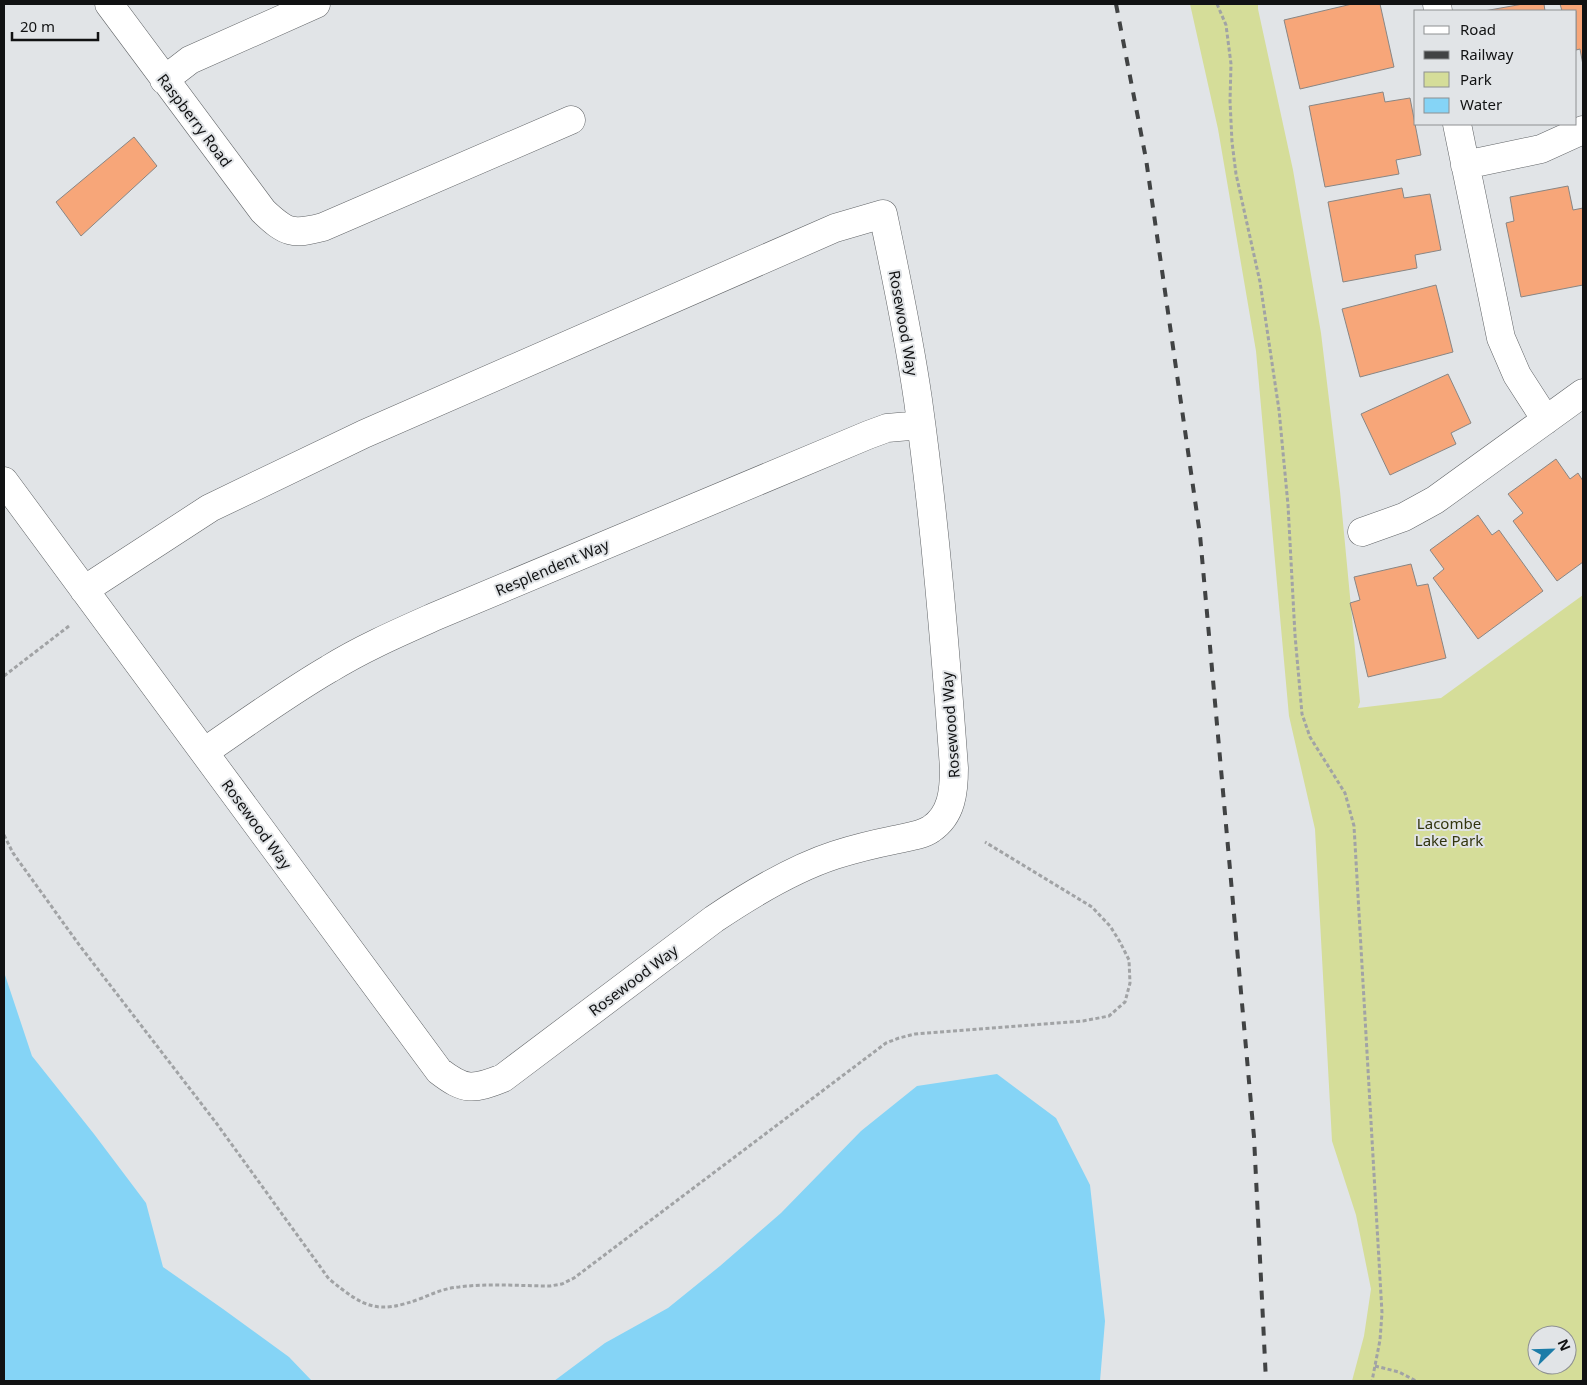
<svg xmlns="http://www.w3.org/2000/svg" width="1587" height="1385" viewBox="0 0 1587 1385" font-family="'Noto Sans',sans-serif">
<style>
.green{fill:#d5dd99;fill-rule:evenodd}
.water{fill:#85d4f6}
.building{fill:#f7a679;stroke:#898684}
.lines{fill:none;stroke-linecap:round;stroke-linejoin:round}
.minor-casing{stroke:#616467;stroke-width:29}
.path{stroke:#a1a3a5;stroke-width:3;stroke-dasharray:4 2.5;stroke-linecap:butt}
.minor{stroke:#fff;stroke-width:28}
.rail{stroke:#414344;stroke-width:4;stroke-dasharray:9 9;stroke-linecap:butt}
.labels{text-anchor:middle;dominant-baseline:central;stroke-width:4;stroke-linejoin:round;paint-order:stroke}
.street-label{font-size:15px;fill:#111213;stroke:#e1e4e7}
.park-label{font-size:15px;fill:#32350e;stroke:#e1e4e7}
</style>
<rect width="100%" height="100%" fill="#e1e4e7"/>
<path class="green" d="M1190 4H1258V9L1293 170 1321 333 1340 491 1360 702 1358 708 1441 698 1583 595V1381H1352L1364 1336 1371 1289 1356 1215 1332 1141 1315 829 1289 716 1256 351 1218 129ZM1537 1335H1567V1365H1537Z"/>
<path class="water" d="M4 972 32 1056 94 1134 146 1203 163 1267 223 1309 289 1357 312 1381H4Z
M997 1074 1056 1118 1090 1185 1105 1321 1100 1381H554L605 1343 668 1308 720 1266 781 1213 861 1131 917 1086Z"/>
<path class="building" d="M1352 4H1380L1394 67 1300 89 1284 20Z
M1523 4H1544L1545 11H1484Z
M1560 4H1583V65L1580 49 1576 50V11H1562Z
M1383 92 1385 102 1410 98 1421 155 1396 160 1399 174 1325 187 1309 106Z
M134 137 157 166 81 236 56 202Z
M1568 186 1573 210 1583 208V285L1521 297 1506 223 1514 221 1510 197Z
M1402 188 1404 198 1430 194 1441 250 1415 255 1417 268 1343 282 1328 202Z
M1436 285 1453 352 1360 377 1342 309Z
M1448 374 1471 423 1451 433 1456 444 1390 475 1361 414Z
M1556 459 1570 479 1578 473 1583 481V562L1557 581 1513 521 1523 513 1508 494Z
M1478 515 1492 535 1499 530 1543 591 1478 639 1433 578 1444 569 1430 550Z
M1411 564 1417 586 1428 584 1446 658 1368 677 1350 603 1360 600 1354 577Z"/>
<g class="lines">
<defs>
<path id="minor" d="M109 4 263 211C286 233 292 235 323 227L571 120
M1437 4 1438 11
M164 80 190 60 316 4
M1457 124 1501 338 1517 375 1546 420
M1465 165 1541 149 1583 130
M4 481 439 1071C465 1091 473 1090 503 1078L714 919C751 894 792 869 835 855 854 849 874 844 894 840 905 837 921 836 931 829 952 815 954 791 954 768 945 645 935 522 918 400 909 337 896 276 883 214L835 228 364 434 210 508 84 590
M1362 532 1404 517 1435 500 1583 393
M204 752C245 724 286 694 329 669 363 648 400 632 436 616L868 435 887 428 921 425"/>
</defs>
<use href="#minor" class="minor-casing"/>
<path class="path" d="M1217 4 1226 25 1231 64 1230 101 1232 142 1236 174 1260 282 1279 410 1288 505 1295 635 1302 714 1310 737 1345 793 1354 826 1382 1313 1380 1340 1372 1381
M4 676 69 626
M4 835 13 853 80 946 217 1124 329 1279C365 1308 377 1315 422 1298 434 1293 446 1288 459 1287 489 1283 520 1286 550 1286L562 1284 574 1278 886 1043 899 1038 915 1034 1083 1021 1109 1016 1125 1002 1130 983 1129 960 1120 942 1110 926 1092 907 985 842
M1375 1366 1399 1372 1416 1381
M1581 1381H1583"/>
<use href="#minor" class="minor"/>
<path class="rail" d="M1116 4 1146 159 1200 535 1254 1137 1266 1381"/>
</g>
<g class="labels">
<g class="street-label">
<text transform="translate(195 120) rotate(53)">Raspberry Road</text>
<text transform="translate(904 323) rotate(80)">Rosewood Way</text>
<text transform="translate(552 567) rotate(-23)">Resplendent Way</text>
<text transform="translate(950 725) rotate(-94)">Rosewood Way</text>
<text transform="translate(257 824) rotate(54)">Rosewood Way</text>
<text transform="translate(633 980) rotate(-37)">Rosewood Way</text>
</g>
<g class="park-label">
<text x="1449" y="823">Lacombe<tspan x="1449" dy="17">Lake Park</tspan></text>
</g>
</g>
<rect width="1587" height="1385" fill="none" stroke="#111213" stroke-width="10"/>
<rect x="1414" y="10" width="162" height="115" fill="#e1e4e7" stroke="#8e9092"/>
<rect x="1424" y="26" width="25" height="8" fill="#ffffff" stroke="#8e9092"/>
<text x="1460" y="35" font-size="15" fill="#111213">Road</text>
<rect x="1424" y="51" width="25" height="8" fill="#414344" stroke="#8e9092"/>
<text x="1460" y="60" font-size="15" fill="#111213">Railway</text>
<rect x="1424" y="72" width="25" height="15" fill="#d5dd99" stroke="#8e9092"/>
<text x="1460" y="85" font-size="15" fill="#111213">Park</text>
<rect x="1424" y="98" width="25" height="15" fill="#85d4f6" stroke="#8e9092"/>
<text x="1460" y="110" font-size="15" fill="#111213">Water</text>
<g transform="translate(1552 1350) rotate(67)"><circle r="24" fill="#e1e4e7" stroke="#8e9092"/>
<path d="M0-4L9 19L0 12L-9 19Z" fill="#1c7ca8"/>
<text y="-8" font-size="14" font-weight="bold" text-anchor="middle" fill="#111213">N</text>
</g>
<path d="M12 32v8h86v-8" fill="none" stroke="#111213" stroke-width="2.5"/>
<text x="20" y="32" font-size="15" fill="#111213" stroke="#e1e4e7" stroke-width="4" paint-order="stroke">20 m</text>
</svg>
